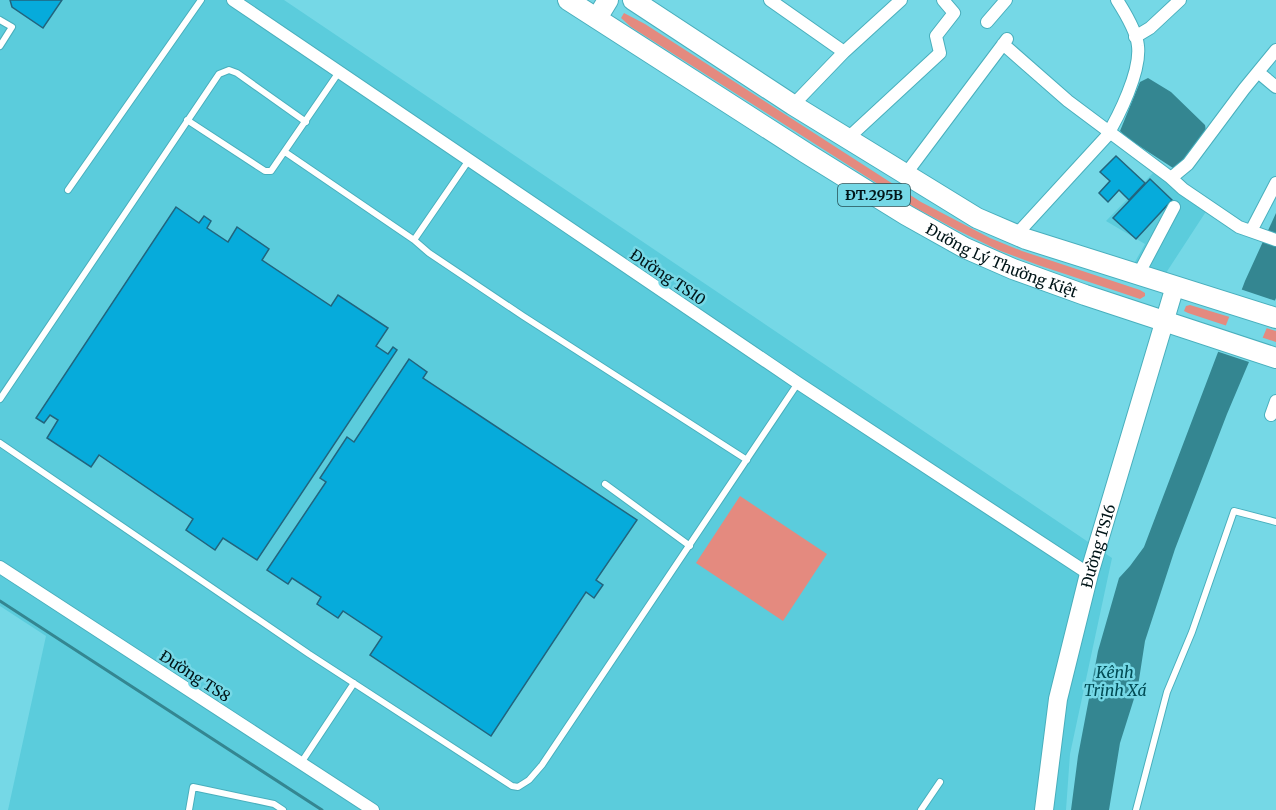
<svg xmlns="http://www.w3.org/2000/svg" width="1276" height="810" viewBox="0 0 1276 810" font-family="Merriweather,serif">
<style>
.built{fill:#5bccdc}
.green{fill:#e48a7f}
.water{fill:#348691}
.pier{fill:#75d8e6}
.lines{fill:none;stroke-linecap:round;stroke-linejoin:round}
.stream{stroke:#348691;stroke-width:3}
.building{fill:#06abdb;stroke:#22647d;stroke-width:1.5}
.lane-casing{stroke:#49afbd;stroke-width:8}
.street-casing{stroke:#49afbd;stroke-width:14}
.secondary-casing{stroke:#49afbd;stroke-width:20}
.primary-casing{stroke:#49afbd;stroke-width:22}
.lane{stroke:#fff;stroke-width:6}
.street{stroke:#fff;stroke-width:12}
.secondary{stroke:#fff;stroke-width:18}
.primary{stroke:#fff;stroke-width:20}
.labels{text-anchor:middle;dominant-baseline:central;stroke-width:5;stroke-linejoin:round;paint-order:stroke}
.shield{fill:#75d8e6;stroke:#245056;stroke-width:1.5}
.shield-label{font-size:14px;font-weight:bold;fill:#011518}
.street-label{font-size:15px;fill:#011518;stroke:#75d8e6}
.water-label{font-size:16px;font-style:italic;fill:#004b54;stroke:#75d8e6}
</style>
<rect width="100%" height="100%" fill="#75d8e6"/>
<path class="built" d="M0 0H284L1112 558 1070 754 1066 810H8L46 636 0 606Z
M1153 173 1207 210 1164 276 1131 269 1145 244 1106 221Z"/>
<path class="green" d="M624 13 645 24 921 202 990 238 1022 251 1140 290 1145 293V296L1140 299 1038 265 998 250 957 230 914 207 631 27 621 18Z
M1190 305 1276 331V342L1188 313 1184 311 1186 306Z
M740 496 827 554 783 621 696 563Z"/>
<path class="water" d="M1148 78 1171 92 1205 125C1209 140 1188 155 1179 165L1173 168 1127 138 1120 131 1140 82Z
M1276 213V298L1227 414 1175 549 1145 641 1138 686 1120 743 1109 810H1071L1078 756 1098 651 1119 578 1130 566 1144 547 1245 281Z"/>
<path class="pier" d="M1240 289 1276 301V306L1252 363 1216 351Z"/>
<g class="lines">
<path class="stream" d="M0 601 322 810"/>
</g>
<path class="building" d="M10 0H62L43 28 12 7Z
M1116 156 1145 183 1129 200 1119 190 1108 202 1099 193 1110 181 1100 172Z
M1150 179 1172 200 1136 239 1113 218Z
M176 207 199 223 204 216 211 221 207 228 228 242 237 227 269 249 262 260 331 306 338 295 388 328 376 346 388 354 393 347 397 350 257 560 223 538 215 550 186 530 193 519 99 455 91 467 47 438 58 420 50 415 44 423 36 418Z
M409 359 427 372 423 378 637 520 596 580 603 585 594 598 586 592 491 736 370 655 382 637 343 611 338 618 317 604 321 597 292 578 288 584 267 570 326 482 320 478 347 437 354 442Z"/>
<g class="lines">
<defs>
<path id="lane" d="M0 20 12 27 0 46
M187 120 265 171H271L339 72
M285 152 414 240
M469 160 414 240 429 253 523 316 747 460
M68 190 201 0
M0 399 219 74 229 70 237 73 306 122
M0 443 309 654 512 786 518 787 529 780 542 765 798 383
M605 484 690 546
M301 763 354 683
M189 810 193 787 274 804 283 810
M921 810 940 782
M1136 810 1167 692 1192 632 1234 511 1276 522"/>
<path id="street" d="M233 0 798 383 1089 574
M770 0 844 52
M987 22 1006 0
M1135 37 1150 28 1180 0
M1003 44 1068 101 1171 178 1188 164 1244 89 1276 50
M1258 72 1276 87
M793 105 844 52 901 0
M847 139 940 53 936 36 954 13 943 0
M905 175 1007 39
M1171 178 1183 189 1239 227 1276 240
M1251 231 1276 183
M1016 235 1106 137C1119 116 1141 71 1138 46 1137 33 1124 11 1117 0
M1138 275 1174 207
M1271 415 1276 401
M0 567 373 810"/>
<g id="secondary">
<path id="s1" d="M1044 810 1058 699 1089 574 1175 286"/>
</g>
<g id="primary">
<path id="s2" d="M568 0 806 153 906 215 965 248 1013 269 1085 295 1276 358"/>
<path d="M633 0 793 105 977 218 1026 239 1276 318"/>
<path d="M597 18 608 0"/>
</g>
</defs>
<use href="#lane" class="lane-casing"/>
<use href="#street" class="street-casing"/>
<use href="#secondary" class="secondary-casing"/>
<use href="#primary" class="primary-casing"/>
<use href="#lane" class="lane"/>
<use href="#street" class="street"/>
<use href="#secondary" class="secondary"/>
<use href="#primary" class="primary"/>
</g>
<g class="labels">
<rect class="shield" x="838" y="184" width="72" height="22" rx="4.5"/>
<g class="shield-label">
<text x="874" y="195">ĐT.295B</text>
</g>
<g class="street-label">
<text stroke="none"><textPath href="#s2" startOffset="507">Đường Lý Thường Kiệt</textPath></text>
<text transform="translate(668 277) rotate(34)">Đường TS10</text>
<text stroke="none"><textPath href="#s1" startOffset="270">Đường TS16</textPath></text>
<text transform="translate(195 676) rotate(33)">Đường TS8</text>
</g>
<g class="water-label">
<text x="1115" y="672">Kênh<tspan x="1115" dy="18">Trịnh Xá</tspan></text>
</g>
</g>
</svg>
